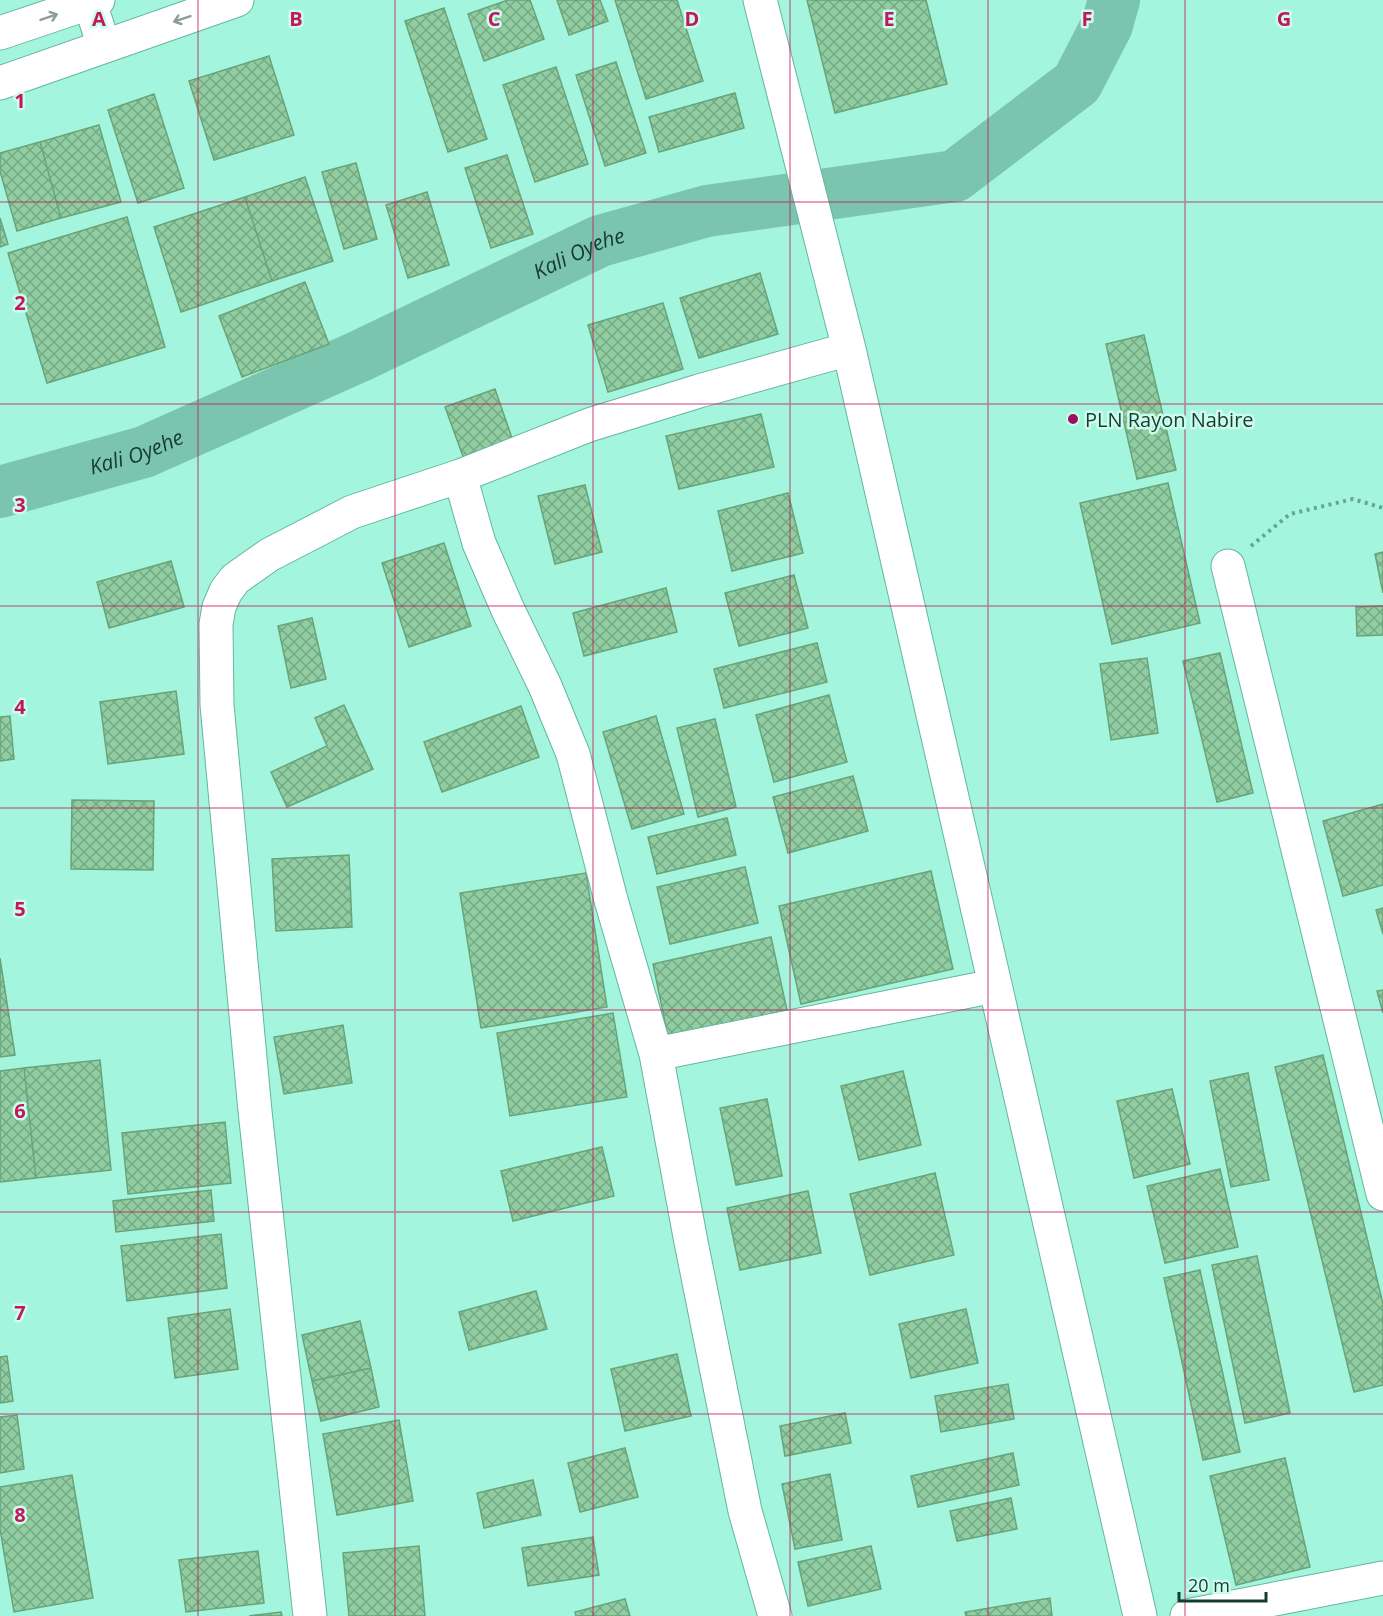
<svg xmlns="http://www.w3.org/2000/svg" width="1383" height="1616" viewBox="0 0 1383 1616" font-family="'Open Sans',sans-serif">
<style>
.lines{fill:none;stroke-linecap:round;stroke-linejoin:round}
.river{stroke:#7bc5af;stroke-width:52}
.building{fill:url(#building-cross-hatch);stroke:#68a47a;stroke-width:1.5}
.minor-casing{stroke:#64b69e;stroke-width:35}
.major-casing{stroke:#64b69e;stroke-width:35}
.path{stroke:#66a492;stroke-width:4;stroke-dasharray:3 4.5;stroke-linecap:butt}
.minor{stroke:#fff;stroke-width:33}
.major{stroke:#fff;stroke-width:33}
.oneway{stroke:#8c9e98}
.grid{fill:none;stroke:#c2185b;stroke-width:1.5;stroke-opacity:0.55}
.poi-dot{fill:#9b0f60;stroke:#ccfcec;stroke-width:2}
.labels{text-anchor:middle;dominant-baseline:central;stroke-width:5;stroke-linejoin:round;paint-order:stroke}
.poi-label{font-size:20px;fill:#193c32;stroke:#ccfcec;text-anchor:start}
.water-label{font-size:21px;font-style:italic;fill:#173a30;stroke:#ccfcec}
.grid-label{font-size:20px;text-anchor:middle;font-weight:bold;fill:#c2185b;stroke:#ccfcec;stroke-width:5;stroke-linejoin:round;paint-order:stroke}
</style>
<defs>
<pattern id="building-cross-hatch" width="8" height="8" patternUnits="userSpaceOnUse" patternTransform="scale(1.5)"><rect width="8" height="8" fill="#90cea2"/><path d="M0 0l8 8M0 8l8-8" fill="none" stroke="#75a885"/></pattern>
</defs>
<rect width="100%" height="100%" fill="#a3f6dd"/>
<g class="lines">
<path class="river" id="s1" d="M0 492 144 452 360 356 600 241 707 211 955 176 1077 83 1107 25 1114 0"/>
</g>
<path class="building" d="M508 0H530L544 39 484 61 468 14Z
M557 0H600L608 21 569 35Z
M615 0H677L703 81 646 99Z
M807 0H926L947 84 835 113Z
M444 8 487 139 448 152 405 21Z
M269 56 294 135 214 160 189 81Z
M616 62 646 153 605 166 576 75Z
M556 67 588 164 535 182 503 85Z
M735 93 744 128 659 152 649 117Z
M154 94 184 188 138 203 108 110Z
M99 125 121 202 61 218 40 142Z
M40 142 61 218 17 231 0 171V153Z
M507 155 533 234 491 248 465 168Z
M356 163 377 239 344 249 322 172Z
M305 177 333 261 272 281 245 197Z
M427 192 449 265 408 278 386 205Z
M245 197 272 281 181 312 154 227Z
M127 217 165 347 47 383 8 253Z
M0 218 8 244 0 247Z
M760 273 778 334 699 358 680 298Z
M305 282 329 344 242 377 219 316Z
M663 303 683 369 608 392 588 325Z
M1144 335 1176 470 1137 479 1106 344Z
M495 389 513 441 464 459 445 407Z
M761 414 774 467 679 489 666 436Z
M1168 483 1200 623 1112 644 1080 503Z
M585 485 602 552 555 564 538 496Z
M788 493 803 553 732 571 718 511Z
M444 543 471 626 409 647 382 563Z
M1383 552V593L1375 554Z
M171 561 184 607 109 628 97 582Z
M794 575 808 628 739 646 725 593Z
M666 588 677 632 584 656 573 613Z
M1383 606V635L1357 636 1356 607Z
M312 618 326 679 291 688 278 626Z
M817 643 827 682 724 708 714 669Z
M1220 653 1253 793 1217 802 1183 661Z
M1147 658 1158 733 1111 740 1100 664Z
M176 691 184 754 108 764 100 702Z
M829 695 847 762 774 782 756 715Z
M344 705 373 769 287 807 271 772 327 746 315 718Z
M521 706 539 757 442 792 424 742Z
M10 716 14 759 0 761V717Z
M656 716 684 814 632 829 603 732Z
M715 719 736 807 698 817 677 728Z
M853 776 868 831 788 853 773 797Z
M72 800 154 801 153 870 71 869Z
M1383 804V885L1343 896 1323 821Z
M727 818 736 855 657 874 648 837Z
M349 855 352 927 276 931 272 859Z
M745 867 758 923 670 944 657 887Z
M931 871 953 969 801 1004 779 906Z
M586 873 607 1007 481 1028 460 893Z
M1383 908V934L1376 910Z
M771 937 788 1015 669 1042 653 964Z
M0 958 15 1055 0 1057Z
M1383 990V1013L1377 991Z
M613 1013 627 1097 510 1116 497 1033Z
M343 1025 352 1083 284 1094 274 1037Z
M1323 1055 1383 1304V1385L1354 1392 1275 1067Z
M100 1060 111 1170 36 1178 24 1068Z
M24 1068 36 1178 0 1182V1071Z
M903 1071 921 1145 859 1160 841 1086Z
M1248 1073 1269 1180 1231 1187 1210 1081Z
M1172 1089 1190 1164 1134 1178 1117 1101Z
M767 1099 782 1176 736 1185 720 1108Z
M225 1122 231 1183 128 1194 122 1133Z
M602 1147 614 1196 513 1221 501 1171Z
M1220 1169 1238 1247 1165 1263 1147 1186Z
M935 1173 954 1255 870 1275 850 1194Z
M211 1190 214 1221 116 1232 113 1201Z
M808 1191 821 1253 740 1270 727 1208Z
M221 1234 227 1288 127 1301 121 1246Z
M1257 1256 1290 1413 1245 1423 1212 1265Z
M1200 1270 1240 1452 1203 1460 1164 1278Z
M536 1291 547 1329 469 1350 459 1312Z
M230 1309 238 1369 175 1378 168 1318Z
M966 1309 978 1363 911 1378 899 1324Z
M360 1321 371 1368 312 1381 302 1335Z
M677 1354 691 1416 625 1431 611 1369Z
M7 1356 13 1401 0 1403V1357Z
M371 1368 379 1407 321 1421 312 1381Z
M1008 1384 1014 1419 941 1432 935 1396Z
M845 1413 851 1443 785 1456 780 1426Z
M17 1415 24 1469 0 1473V1417Z
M399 1420 413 1501 337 1515 323 1434Z
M625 1448 638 1497 580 1512 568 1463Z
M1013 1453 1019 1485 918 1507 911 1476Z
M1285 1458 1310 1567 1236 1585 1210 1476Z
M830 1474 842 1540 795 1549 782 1484Z
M72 1475 93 1598 14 1612 0 1529V1487Z
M533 1480 541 1515 484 1528 477 1493Z
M1011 1498 1017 1529 957 1541 950 1511Z
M593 1537 599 1575 528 1586 522 1548Z
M419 1546 425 1616H349L343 1553Z
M871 1546 881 1589 808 1606 798 1562Z
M258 1551 264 1603 186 1612 179 1560Z
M1050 1598 1052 1616H966L965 1612Z
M625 1599 630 1616H576L575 1612Z
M281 1612 282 1616H249Z"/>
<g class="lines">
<defs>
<path id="minor" d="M89 0 104 46
M760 0 849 349 1140 1616
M1228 566 1383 1194
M656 1054 994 986
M310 1616 255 1111 217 705 216 624 219 607 226 591 235 579 269 555 352 512 460 476
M775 1616 745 1511 691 1242 656 1054 611 900 573 754 545 686 508 610 479 543 460 476 589 425 699 391 849 349
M1187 1616 1383 1578"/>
<path id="major" d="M0 33 98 0
M0 83 237 0"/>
</defs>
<use href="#minor" class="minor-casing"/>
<use href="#major" class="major-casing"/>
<path class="path" d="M1251 546 1290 514 1353 499 1383 508"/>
<use href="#minor" class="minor"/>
<use href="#major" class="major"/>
</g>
<defs><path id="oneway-shaft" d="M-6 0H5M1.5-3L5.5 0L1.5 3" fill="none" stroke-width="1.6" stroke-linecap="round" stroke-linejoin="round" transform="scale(1.5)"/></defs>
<g class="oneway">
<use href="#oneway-shaft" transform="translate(49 17) rotate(-19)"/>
<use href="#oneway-shaft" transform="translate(182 19) rotate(161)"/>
</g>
<path class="grid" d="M198 0V1616M395 0V1616M593 0V1616M790 0V1616M988 0V1616M1185 0V1616M0 202H1383M0 404H1383M0 606H1383M0 808H1383M0 1010H1383M0 1212H1383M0 1414H1383"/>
<circle class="poi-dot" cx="1073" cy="419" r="6"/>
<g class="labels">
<g class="poi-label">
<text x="1085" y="419">PLN Rayon Nabire</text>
</g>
<g class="water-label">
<text stroke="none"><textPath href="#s1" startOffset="628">Kali Oyehe</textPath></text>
<text stroke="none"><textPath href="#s1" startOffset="142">Kali Oyehe</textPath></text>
</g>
</g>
<g class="grid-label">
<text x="99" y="26">A</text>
<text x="296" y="26">B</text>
<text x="494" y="26">C</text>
<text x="692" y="26">D</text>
<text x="889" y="26">E</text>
<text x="1087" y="26">F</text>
<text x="1284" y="26">G</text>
<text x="20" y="108">1</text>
<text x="20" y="310">2</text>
<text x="20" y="512">3</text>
<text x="20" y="714">4</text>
<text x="20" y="916">5</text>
<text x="20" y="1118">6</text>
<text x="20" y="1320">7</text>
<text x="20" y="1522">8</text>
</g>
<path d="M1179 1592v9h87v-9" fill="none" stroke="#193c32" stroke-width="3"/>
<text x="1188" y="1592" font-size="18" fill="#193c32" stroke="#ccfcec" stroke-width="4.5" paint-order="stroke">20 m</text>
</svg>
